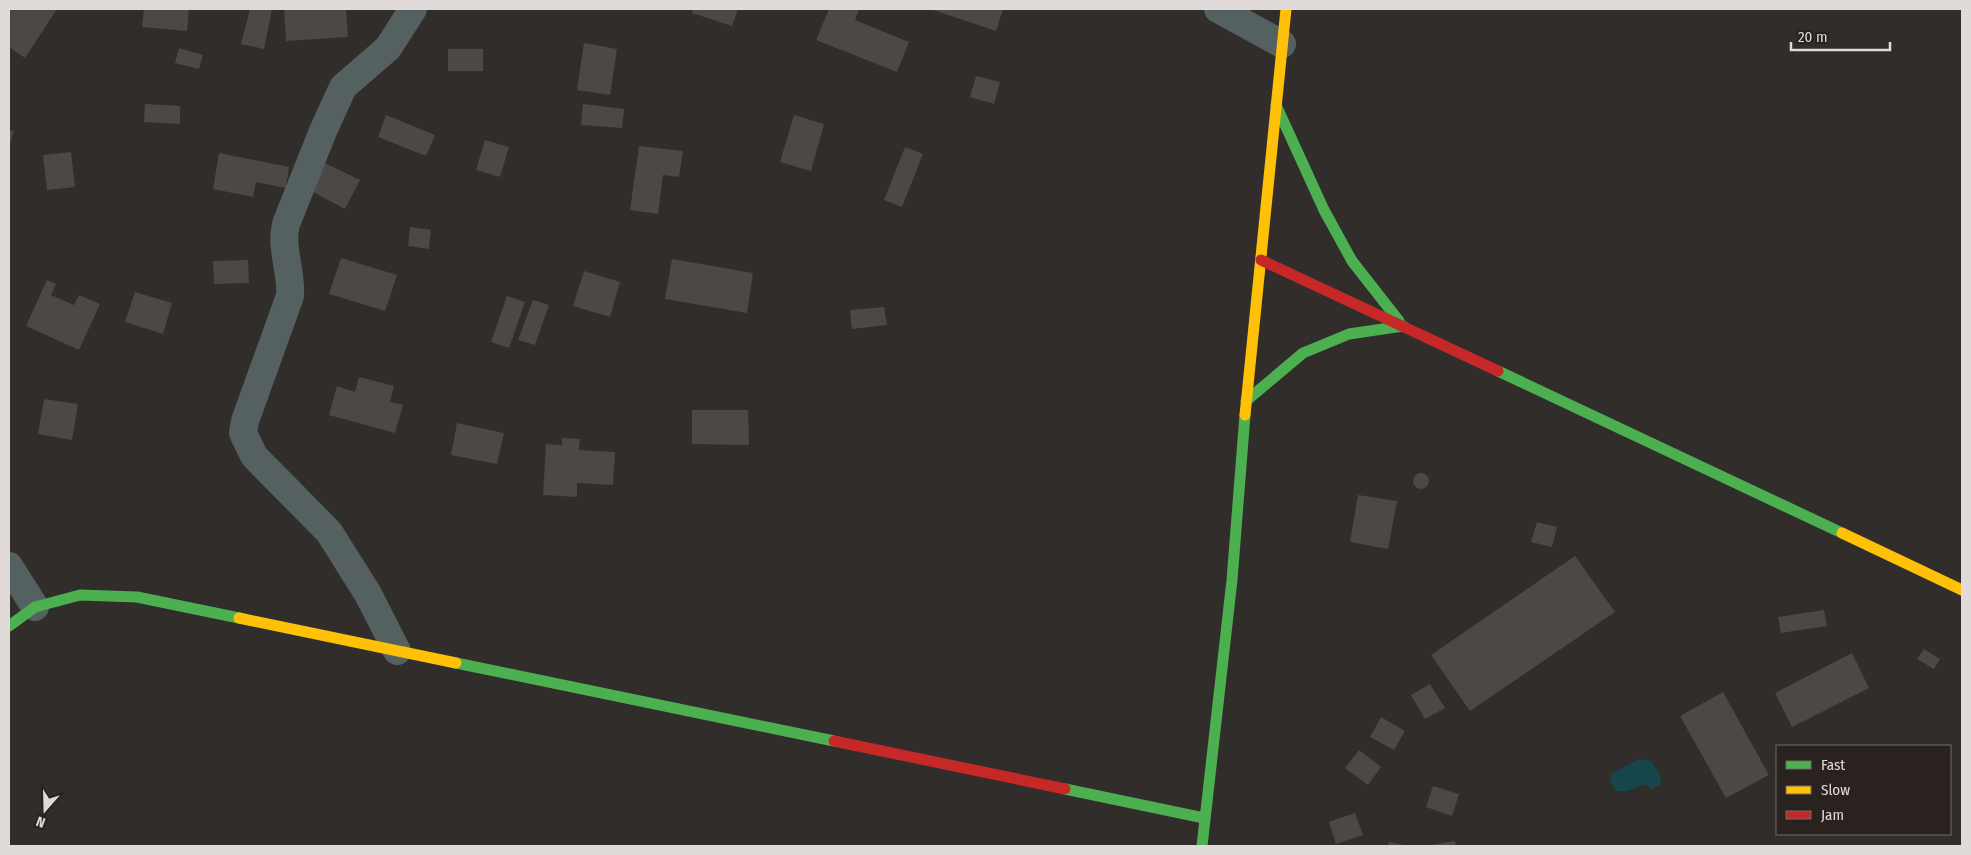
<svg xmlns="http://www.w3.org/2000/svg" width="1971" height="855" viewBox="0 0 1971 855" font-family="'Fira Sans Condensed',sans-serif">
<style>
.water{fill:#16464c}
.building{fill:#4b4846}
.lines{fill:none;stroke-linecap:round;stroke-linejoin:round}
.street{stroke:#556061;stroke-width:28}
.fast{stroke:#4caf50;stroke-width:11}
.slow{stroke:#ffc107;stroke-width:11}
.jam{stroke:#c62828;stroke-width:11}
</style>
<rect width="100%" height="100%" fill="#302d2b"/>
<path class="water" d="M1639 759 1651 761 1660 774 1661 784 1652 789 1645 784 1627 791H1616L1610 781 1611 774Z"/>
<path class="building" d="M9 9H57L25 58 9 47Z
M144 9H189L187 31 142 27Z
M250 9H272L264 49 241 44Z
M284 9H346L348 37 286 41Z
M693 9H738L732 26 692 13Z
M829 9H859L855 20 909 42 897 72 816 40Z
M930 9H1003L996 31Z
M584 43 617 49 610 95 577 90Z
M179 48 203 55 199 69 175 63Z
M448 49H483V71H448Z
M976 76 1000 82 994 104 970 97Z
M145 104 180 106V124L144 122Z
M583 104 624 109 622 128 581 125Z
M386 115 435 135 426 156 378 137Z
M794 115 824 124 811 171 780 162Z
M9 130 14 131 9 147Z
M485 140 509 147 500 177 476 170Z
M639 146 683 151 679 177 663 175 658 214 630 210Z
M905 147 923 154 902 207 884 200Z
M71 152 75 187 47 190 43 155Z
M219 153 289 167 286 188 256 182 253 197 213 189Z
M325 163 360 180 345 209 311 191Z
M410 227 431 230 429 249 408 246Z
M341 258 397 275 385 311 329 294Z
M672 259 753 273 747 313 665 299Z
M248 260 249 283 214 284 213 261Z
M584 271 620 282 610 317 573 306Z
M47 280 56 284 51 295 74 305 79 295 100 304 79 350 26 326Z
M135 292 172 303 163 334 125 322Z
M507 296 525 302 509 348 491 342Z
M533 300 549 305 535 345 518 340Z
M884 307 887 325 852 329 850 310Z
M359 377 394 386 390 402 403 405 395 433 329 415 337 386 355 392Z
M44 399 78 404 72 440 38 434Z
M692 410H748L749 445 692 444Z
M457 423 504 433 497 464 451 455Z
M562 438 580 439 579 450 615 452 613 485 577 483V497L543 495 546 444 562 445Z
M1413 481a8 8 0 1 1 16 0a8 8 0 1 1-16 0Z
M1358 495 1397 501 1388 549 1350 542Z
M1537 522 1557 527 1552 547 1531 542Z
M1575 556 1615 612 1470 711 1431 655Z
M1824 610 1827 626 1781 633 1778 617Z
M1924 649 1940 659 1934 669 1917 659Z
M1852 653 1869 688 1792 727 1775 693Z
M1430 684 1445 708 1425 719 1411 695Z
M1723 692 1769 775 1726 798 1680 716Z
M1381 717 1405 731 1394 750 1370 737Z
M1359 750 1381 767 1368 785 1345 768Z
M1433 786 1459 794 1452 816 1426 807Z
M1355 813 1363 835 1336 844 1329 822Z
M1455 841 1456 846H1431V845Z
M1389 842 1404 845V846H1388Z"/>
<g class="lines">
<path class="street" d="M1218 9 1282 44
M9 566 35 607
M397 651 368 594 329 532 254 456 243 433 245 421 290 296C292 271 280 249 286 224L323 131 343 87 388 48 413 9"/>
<path class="fast" d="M1276 105 1324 210 1352 261 1399 321
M1498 371 1842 533
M1246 401 1303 353 1349 334 1403 326
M9 626 35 607 80 595 137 597 239 618
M456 663 834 741
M1065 789 1204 818
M1202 846 1232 580 1245 415"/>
<path class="slow" d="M1245 415 1286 9
M1842 533 1962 590
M239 618 456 663"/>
<path class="jam" d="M1261 260 1498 371
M834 741 1065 789"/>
</g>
<rect width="1971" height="855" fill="none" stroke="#e0dbd9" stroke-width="20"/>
<rect x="1776" y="745" width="175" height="90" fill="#29221e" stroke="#726c69"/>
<rect x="1786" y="761" width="25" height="8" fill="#4caf50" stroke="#726c69"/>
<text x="1821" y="770" font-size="15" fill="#e0dbd9">Fast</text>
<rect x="1786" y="786" width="25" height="8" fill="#ffc107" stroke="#726c69"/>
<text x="1821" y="795" font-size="15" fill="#e0dbd9">Slow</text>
<rect x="1786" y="811" width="25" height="8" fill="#c62828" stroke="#726c69"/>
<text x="1821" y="820" font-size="15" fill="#e0dbd9">Jam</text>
<g transform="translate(45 810) rotate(200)" stroke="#29221e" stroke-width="4" paint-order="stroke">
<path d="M0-4L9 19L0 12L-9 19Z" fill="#e0dbd9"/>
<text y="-8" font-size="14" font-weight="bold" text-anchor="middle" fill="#e0dbd9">N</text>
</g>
<path d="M1791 42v8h99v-8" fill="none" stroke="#e0dbd9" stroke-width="2.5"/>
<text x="1798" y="42" font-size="15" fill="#e0dbd9" stroke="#29221e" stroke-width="4" paint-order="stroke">20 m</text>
</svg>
